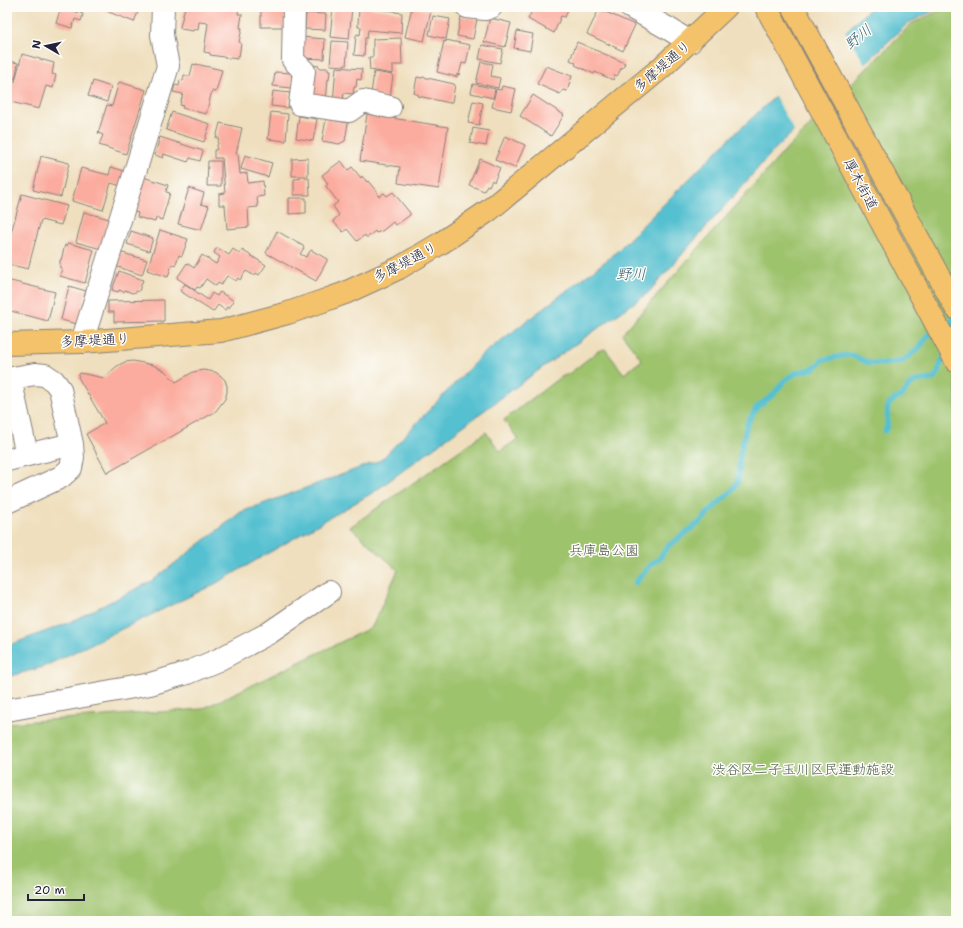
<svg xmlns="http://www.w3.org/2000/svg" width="963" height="928" viewBox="0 0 963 928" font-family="'Shantell Sans','Klee One',sans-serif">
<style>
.green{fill:#9ec36d;stroke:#607254}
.water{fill:#55c0d0;stroke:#3c7186}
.pier{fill:#efdfbe}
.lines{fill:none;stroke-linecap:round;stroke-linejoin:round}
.stream{stroke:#55c0d0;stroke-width:5.5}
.building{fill:#fbac9e}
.minor-casing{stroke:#88807c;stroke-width:24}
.major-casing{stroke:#88807c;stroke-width:24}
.highway-casing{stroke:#88807c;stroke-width:24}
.minor{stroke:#fff;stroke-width:22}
.major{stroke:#f3c26a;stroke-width:22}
.highway{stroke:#f3c26a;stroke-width:22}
.labels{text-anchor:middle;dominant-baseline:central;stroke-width:3;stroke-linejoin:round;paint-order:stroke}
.street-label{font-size:14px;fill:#22223b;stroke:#fdfcf7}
.park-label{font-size:14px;fill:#4d5a4c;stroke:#fdfcf7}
.water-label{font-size:15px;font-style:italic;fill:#366177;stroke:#fdfcf7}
</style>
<rect width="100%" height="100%" fill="#fdfcf7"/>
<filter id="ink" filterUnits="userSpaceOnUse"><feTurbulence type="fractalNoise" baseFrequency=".025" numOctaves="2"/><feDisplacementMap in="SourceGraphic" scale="8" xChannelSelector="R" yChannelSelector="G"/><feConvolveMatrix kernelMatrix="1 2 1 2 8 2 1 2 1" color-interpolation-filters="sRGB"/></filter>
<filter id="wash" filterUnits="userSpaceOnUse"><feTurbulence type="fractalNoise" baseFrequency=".012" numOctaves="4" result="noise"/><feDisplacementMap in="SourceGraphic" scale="16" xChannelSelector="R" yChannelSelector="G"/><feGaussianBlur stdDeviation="0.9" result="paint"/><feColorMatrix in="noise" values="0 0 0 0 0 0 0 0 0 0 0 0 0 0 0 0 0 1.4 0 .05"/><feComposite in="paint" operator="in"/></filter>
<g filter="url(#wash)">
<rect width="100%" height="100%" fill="#efdfbe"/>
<path class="green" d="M947 7H956V921H7V723L202 709 372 627 398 570 350 527 486 432 500 451 518 439 504 420 559 378 570 373 598 351 605 349 624 374 642 360 622 334 781 155 911 24Z"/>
<path class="water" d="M872 7H941L908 23 774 150 648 293 543 367 374 492 215 584 43 667 7 677V646L68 623 152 581 241 512 381 460 482 355 611 257 727 141Z"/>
<path class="pier" d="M844 29 866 66 795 133 774 94Z"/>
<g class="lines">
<path class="stream" d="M949 335 953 316
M885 431 887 426 888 405 895 399 902 396 909 386 916 381 933 379 937 375 945 353
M635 583 651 564 659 559 668 546 699 523 716 505 732 491 738 481 740 455 747 424 757 407 773 395 784 381 796 373 815 368 822 360 842 356 851 355 869 363 884 364 903 361 920 347 927 336 936 331"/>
</g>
<g id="blocks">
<path class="building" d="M61 7 83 14 81 21 75 19 72 28 56 23Z
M96 7H140L134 22Z
M185 7H239L238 14H242L240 28H242L239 42 241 43 239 57 237 56V59L210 55V53L204 52 208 23 199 22 198 30 194 29 193 31 181 29 180 27Z
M261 7H286L284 27H261Z
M333 7H352L349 39 330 37Z
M359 7 395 11V12L402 13 401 33 368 30 367 38H365L364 56 354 55 356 36 357 34 360 35 361 27H358V25Z
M412 7 431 11 424 41 405 37Z
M534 7H569L565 17 561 16 554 33 528 19Z
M599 9 635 25 623 51 587 34Z
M306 13 326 14 325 30 305 29Z
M433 16 450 19 446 39 429 35Z
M461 16 477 19 473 39 457 36Z
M490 18 511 23 505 47 484 42Z
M517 31 533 34 530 51 514 48Z
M302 37 325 39 324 59 301 58Z
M401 38 402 65H393V74L370 70 369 57H373V39Z
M446 40 470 45 466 64 462 63 459 75 457 74V77L437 72 444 41 446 42Z
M332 41 348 42 346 66 330 65Z
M577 42 625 63 623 68 622 67 617 76 615 75 613 80 595 72 594 74 575 65 576 63 570 60Z
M482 45 503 49 500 63 479 59Z
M22 54 54 63 52 74 56 75 53 88 46 86 39 109 7 101 11 81 15 82Z
M9 61 18 63 15 79 7 77Z
M481 62 493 64 491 76 500 78 498 88 476 83Z
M193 64 196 65V64L222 70 216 92 212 91 206 114 182 108 183 106 180 105 183 94 173 92 175 85 179 86 180 80 183 81 184 75 190 76Z
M311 65 319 66V68H328V71H330L329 80 328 79 326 102 310 100Z
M546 66 572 76 567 91 563 90 560 94 537 84Z
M336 67 362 69 361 80 357 79 356 87H354L353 94 344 93 343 100 333 103Z
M275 72 292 73 291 88 273 86Z
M374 72 393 75 390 98 371 95Z
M417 77 422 78 423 77 454 84 455 85 452 102H450V103L418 96 419 95 414 93Z
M93 81 111 87 107 102 88 96Z
M119 82 146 90 126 154 99 145 103 135 98 133 107 105 112 106Z
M473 84 495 89 493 98 471 93Z
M502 86 516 89 511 111 492 107 496 89 501 90Z
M273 91 290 93 288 108 271 106Z
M533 95 564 115 551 136 520 116Z
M473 101 483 103 479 125 468 123Z
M172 112 210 124 204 142 166 130Z
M271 112 288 114 286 141 268 139Z
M367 114 448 127 439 189 398 183 400 167 360 161Z
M299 116 317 119 313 141 296 138Z
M326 119 348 123 345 141 339 144 322 141Z
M220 123 242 128 236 154H238L240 174 247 173 248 183 263 181 264 196 257 197 258 207 248 208 249 227 227 229 225 205H219V194L225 193 222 158H214V150H216L219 138H216Z
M473 128 489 131 486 146 470 143Z
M505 136 525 145 515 168 495 160Z
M160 137 203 151 200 161 190 158 188 162 164 154 163 158 155 155Z
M245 155 272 163 268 177 241 169Z
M41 156 69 163 61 197 33 190Z
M308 158V176H292V159Z
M480 159 500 168 494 182 492 180 489 186 487 185 484 191 469 185Z
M208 161H221V186H207Z
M341 161 348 170 352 167 361 178 362 176 367 182 368 181 378 193 377 194 379 197 384 193 387 196 393 192 410 213V215L399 223 395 225 393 222 382 231 376 233 375 231 368 237H366L365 235 357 241 347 229 343 232 333 221 339 215 333 206 338 202 326 186 328 184 322 175Z
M111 167 128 172 124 187 111 183 103 210 72 201 81 168 109 175Z
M143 177 168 185 166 192 170 193 162 220 156 218 155 222 137 217 138 213 132 211Z
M309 178 310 195H294V179Z
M189 188 204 193 201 204 209 206 201 230 178 224Z
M22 194 67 206 61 225 41 220 28 269 7 264V247Z
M289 198H306V213L289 214Z
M84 212 109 219 101 249 76 242Z
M160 230 188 239 182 256 179 255 175 266 172 264 168 277 147 270Z
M131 231 153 238 149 251 127 244Z
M277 231 303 246 304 248 300 254 306 257 311 250 327 259V261L316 281 266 253Z
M68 243 94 250 85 283 60 276 62 268H60V260H61L65 245 67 246Z
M218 248 229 255 233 249 240 254 242 250 266 265 259 275 256 273 255 276 246 271 240 280 238 278 236 281 227 276 221 285 218 283 216 286 206 279 200 288 197 287 195 290 177 278 187 263 194 268 202 255 216 264 220 257 214 253 215 250Z
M119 252 147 260 142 275 115 266Z
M119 271 143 280 139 291 132 293 125 290 124 292 119 290 118 292 112 290Z
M7 280 55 292 48 321 7 310Z
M185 284 208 300 212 293 217 296 220 292 234 301 229 308 227 307 225 310 218 305 213 312 180 291Z
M69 286 86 291 77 324 61 320Z
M164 300V321L114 322V312H108V301Z
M133 361 153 365 165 371 176 382 193 372 203 370 215 372 220 375 225 380 227 386V392L225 399 215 412 107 473 86 434 105 423 78 377 80 373 104 378 117 366 125 362Z"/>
</g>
</g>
<g filter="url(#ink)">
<use href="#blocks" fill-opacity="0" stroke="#88807c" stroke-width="1"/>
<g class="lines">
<defs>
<path id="minor" d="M294 7 293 60 304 71 300 104 349 111 363 101 390 107
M467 7 485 9 491 7
M630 7 669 29 690 42
M82 342 168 66 162 35 163 7
M10 378 27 455
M7 379 35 374 45 375 54 381 60 389 72 444 73 457 71 468 61 477 7 502
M7 460 72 444
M7 710 150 684 187 673 218 660 269 633 329 592"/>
<path id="major" d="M7 344 82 342 221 331 288 313 320 302 345 293 399 268 441 243 488 211 661 68 726 7"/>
<path id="highway" d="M766 7 956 361
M793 7 956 308"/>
</defs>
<use href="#minor" class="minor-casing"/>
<use href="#major" class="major-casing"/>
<use href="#highway" class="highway-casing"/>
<use href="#minor" class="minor"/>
<use href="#major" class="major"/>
<use href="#highway" class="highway"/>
</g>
</g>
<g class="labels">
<g class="street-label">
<text transform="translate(662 66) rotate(-41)">多摩堤通り</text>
<text transform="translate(861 184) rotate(62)">厚木街道</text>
<text transform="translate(405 262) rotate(-28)">多摩堤通り</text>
<text transform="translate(95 340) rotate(-3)">多摩堤通り</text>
</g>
<g class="park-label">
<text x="604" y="550">兵庫島公園</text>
<text x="803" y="769">渋谷区二子玉川区民運動施設</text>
</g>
<g class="water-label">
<text transform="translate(858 37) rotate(-39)">野川</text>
<text x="631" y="274">野川</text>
</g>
</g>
<rect width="963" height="928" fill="none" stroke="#fdfcf7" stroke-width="24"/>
<g transform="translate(46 46) rotate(279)" stroke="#fdfcf7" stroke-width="3" paint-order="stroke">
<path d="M0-3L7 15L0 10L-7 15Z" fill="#22223b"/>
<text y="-6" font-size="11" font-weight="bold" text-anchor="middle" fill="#22223b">N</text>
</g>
<path d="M28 894v6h56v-6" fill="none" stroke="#22223b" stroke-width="2"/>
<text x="34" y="894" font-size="12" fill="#22223b" stroke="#fdfcf7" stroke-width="3" paint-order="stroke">20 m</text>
</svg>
